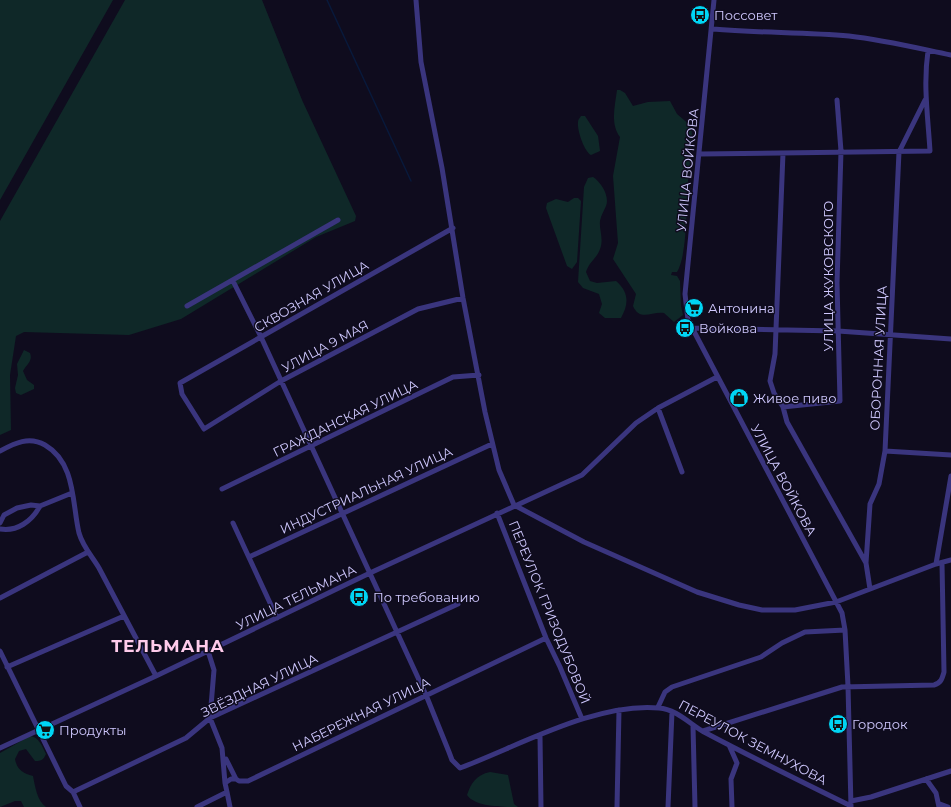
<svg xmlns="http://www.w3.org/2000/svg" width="951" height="807" viewBox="0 0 951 807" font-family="Montserrat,sans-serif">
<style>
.green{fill:#0f2828}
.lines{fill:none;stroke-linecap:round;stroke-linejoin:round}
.stream{stroke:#08193b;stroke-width:1.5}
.minor{stroke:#3a357e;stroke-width:5}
.labels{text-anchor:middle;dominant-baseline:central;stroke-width:3;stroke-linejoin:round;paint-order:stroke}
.poi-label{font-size:13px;fill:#d0c9ff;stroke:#0f0c1e;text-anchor:start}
.street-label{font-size:13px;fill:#d0c9ff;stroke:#0f0c1e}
.district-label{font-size:17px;font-weight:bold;letter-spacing:1px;fill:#ffcbeb;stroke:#0f0c1e}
</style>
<rect width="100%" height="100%" fill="#0f0c1e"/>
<path class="green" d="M0 0H113L0 200Z
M125 0H262L302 100 356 216 355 221 316 237 181 319 129 335 24 332 16 336 10 375 11 430 0 435V221Z
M617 90H620L625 93 633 106 648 102 670 101 677 114 691 126C694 145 689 163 688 181 686 203 688 254 677 272H672L671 275 677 276 680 281 681 306 683 315 674 322 664 313C652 311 640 322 633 306L636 294 613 259 618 243 613 176 620 137C610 124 615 106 617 90Z
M581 116H585L598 136 600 151 591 155C584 151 577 130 578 122 578 119 580 118 581 116Z
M593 177C601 182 610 196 606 206 604 211 601 215 600 221 599 230 604 239 600 249 597 258 589 262 586 272L590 281 597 283 616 281C629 292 629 304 621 318H605L599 313 602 304 599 294 583 288 578 282 584 187 588 178Z
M574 198H578L581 201 577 262 572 269 567 266 546 208 547 203 556 199 568 202Z
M24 350 30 353C33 361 27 364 23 371L27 380 34 385V389L21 395 16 393 15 388 18 375 17 364Z
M30 736C39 737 42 746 46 754 43 760 42 761 35 761L26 749 19 751 15 759C17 770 23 773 33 776 35 786 37 801 46 807H24L21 801H15L0 807V753Z
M490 772 508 775 514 804 518 807C503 807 475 807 467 795 471 783 476 775 490 772Z"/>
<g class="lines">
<path class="stream" d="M327 0 411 181"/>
<path class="minor" d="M416 0 421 62 442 168 463 298 485 412 499 470 514 505 584 542 697 592 739 605 762 610H795L836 602 936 564 951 560
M714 0 685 294 688 320 842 613 845 630 848 686 851 807
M713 29C758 33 804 32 849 36 884 40 917 48 951 55
M783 153 775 354 770 381 774 393 783 407 787 422 866 563 870 589
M700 154 930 151C928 117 923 85 928 51
M453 228 180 383 182 394 204 429 281 381 418 309 463 298
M233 281 261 337 426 695 449 752 452 760 460 768C519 746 596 702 659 708 676 709 690 724 704 732 753 758 802 782 851 806
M187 306 338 220
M692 328 838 331 951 339
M783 407 840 401 837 283 841 151 837 100
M658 408 682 472
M0 451C15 443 29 436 45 445 76 463 72 504 79 533 83 547 92 556 99 568L156 676
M885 451 951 455
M222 489 453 377 479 375
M497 513 546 638 560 667 582 719
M0 523 4 515 17 508 31 505 40 506 72 493
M233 523 277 618
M0 529C17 532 32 521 40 506
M249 557 492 444
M866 563 870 504 879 484 885 451 899 152 925 100
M936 564 951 476
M0 598 88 552
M0 651 66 786 73 792 80 807
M208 651 214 670 210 718 222 748 225 783
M7 667 124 616
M658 707 665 692 672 687 761 657 782 643 805 632 845 630
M693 726 695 807
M703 731 842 687 934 685C941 683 942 679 944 672L942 563
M540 736 541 807
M729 745 737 763 731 779 732 807
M0 748 156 676 370 573 582 475 636 423 658 408 717 377
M226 759 236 779
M926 779 936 793 939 807
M73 792 186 738 210 718 458 604
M227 792 230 807
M851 801 871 797 951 771
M940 804 948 807
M197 807 227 792 225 783 231 779H236L239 781H248L546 638
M617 807 619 710
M668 807 672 712"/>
</g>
<defs>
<symbol id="bus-disc" viewBox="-11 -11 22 22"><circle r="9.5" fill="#00d5f4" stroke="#0f0c1e"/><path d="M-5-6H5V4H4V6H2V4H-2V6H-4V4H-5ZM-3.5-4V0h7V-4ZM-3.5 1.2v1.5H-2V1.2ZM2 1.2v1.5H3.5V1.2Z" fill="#111"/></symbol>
<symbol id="supermarket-disc" viewBox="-11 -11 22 22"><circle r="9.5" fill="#00d5f4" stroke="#0f0c1e"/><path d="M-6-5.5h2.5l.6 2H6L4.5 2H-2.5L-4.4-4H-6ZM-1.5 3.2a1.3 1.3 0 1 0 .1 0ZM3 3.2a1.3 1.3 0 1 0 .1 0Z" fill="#111"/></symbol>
<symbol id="shop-disc" viewBox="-11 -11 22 22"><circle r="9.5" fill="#00d5f4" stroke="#0f0c1e"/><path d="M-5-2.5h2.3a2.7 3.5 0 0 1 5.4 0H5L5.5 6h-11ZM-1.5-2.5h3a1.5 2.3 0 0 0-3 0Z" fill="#111"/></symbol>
</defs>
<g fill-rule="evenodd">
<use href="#bus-disc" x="689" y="4" width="22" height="22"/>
<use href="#supermarket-disc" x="683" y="297" width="22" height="22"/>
<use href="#bus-disc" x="674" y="317" width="22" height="22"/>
<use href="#shop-disc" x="728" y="387" width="22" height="22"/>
<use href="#bus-disc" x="348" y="586" width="22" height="22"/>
<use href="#bus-disc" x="827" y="713" width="22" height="22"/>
<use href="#supermarket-disc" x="34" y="719" width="22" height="22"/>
</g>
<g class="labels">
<g class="poi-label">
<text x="714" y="15">Поссовет</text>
<text x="708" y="308">Антонина</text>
<text x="699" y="328">Войкова</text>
<text x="753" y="398">Живое пиво</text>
<text x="373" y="597">По требованию</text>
<text x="852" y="724">Городок</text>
<text x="59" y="730">Продукты</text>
</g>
<g class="street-label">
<text transform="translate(687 170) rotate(-84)">УЛИЦА ВОЙКОВА</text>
<text transform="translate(828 276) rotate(-90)">УЛИЦА ЖУКОВСКОГО</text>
<text transform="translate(311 296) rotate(-30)">СКВОЗНАЯ УЛИЦА</text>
<text transform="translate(325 346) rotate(-28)">УЛИЦА 9 МАЯ</text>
<text transform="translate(878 358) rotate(-87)">ОБОРОННАЯ УЛИЦА</text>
<text transform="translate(345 418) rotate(-26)">ГРАЖДАНСКАЯ УЛИЦА</text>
<text transform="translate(784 480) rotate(62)">УЛИЦА ВОЙКОВА</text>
<text transform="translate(366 490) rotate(-25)">ИНДУСТРИАЛЬНАЯ УЛИЦА</text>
<text transform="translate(296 597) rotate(-26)">УЛИЦА ТЕЛЬМАНА</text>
<text transform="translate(550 612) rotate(68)">ПЕРЕУЛОК ГРИЗОДУБОВОЙ</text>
<text transform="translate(259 685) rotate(-26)">ЗВЁЗДНАЯ УЛИЦА</text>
<text transform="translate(361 714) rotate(-26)">НАБЕРЕЖНАЯ УЛИЦА</text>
<text transform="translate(753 742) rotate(28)">ПЕРЕУЛОК ЗЕМНУХОВА</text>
</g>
<g class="district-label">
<text x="168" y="646">ТЕЛЬМАНА</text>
</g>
</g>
</svg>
